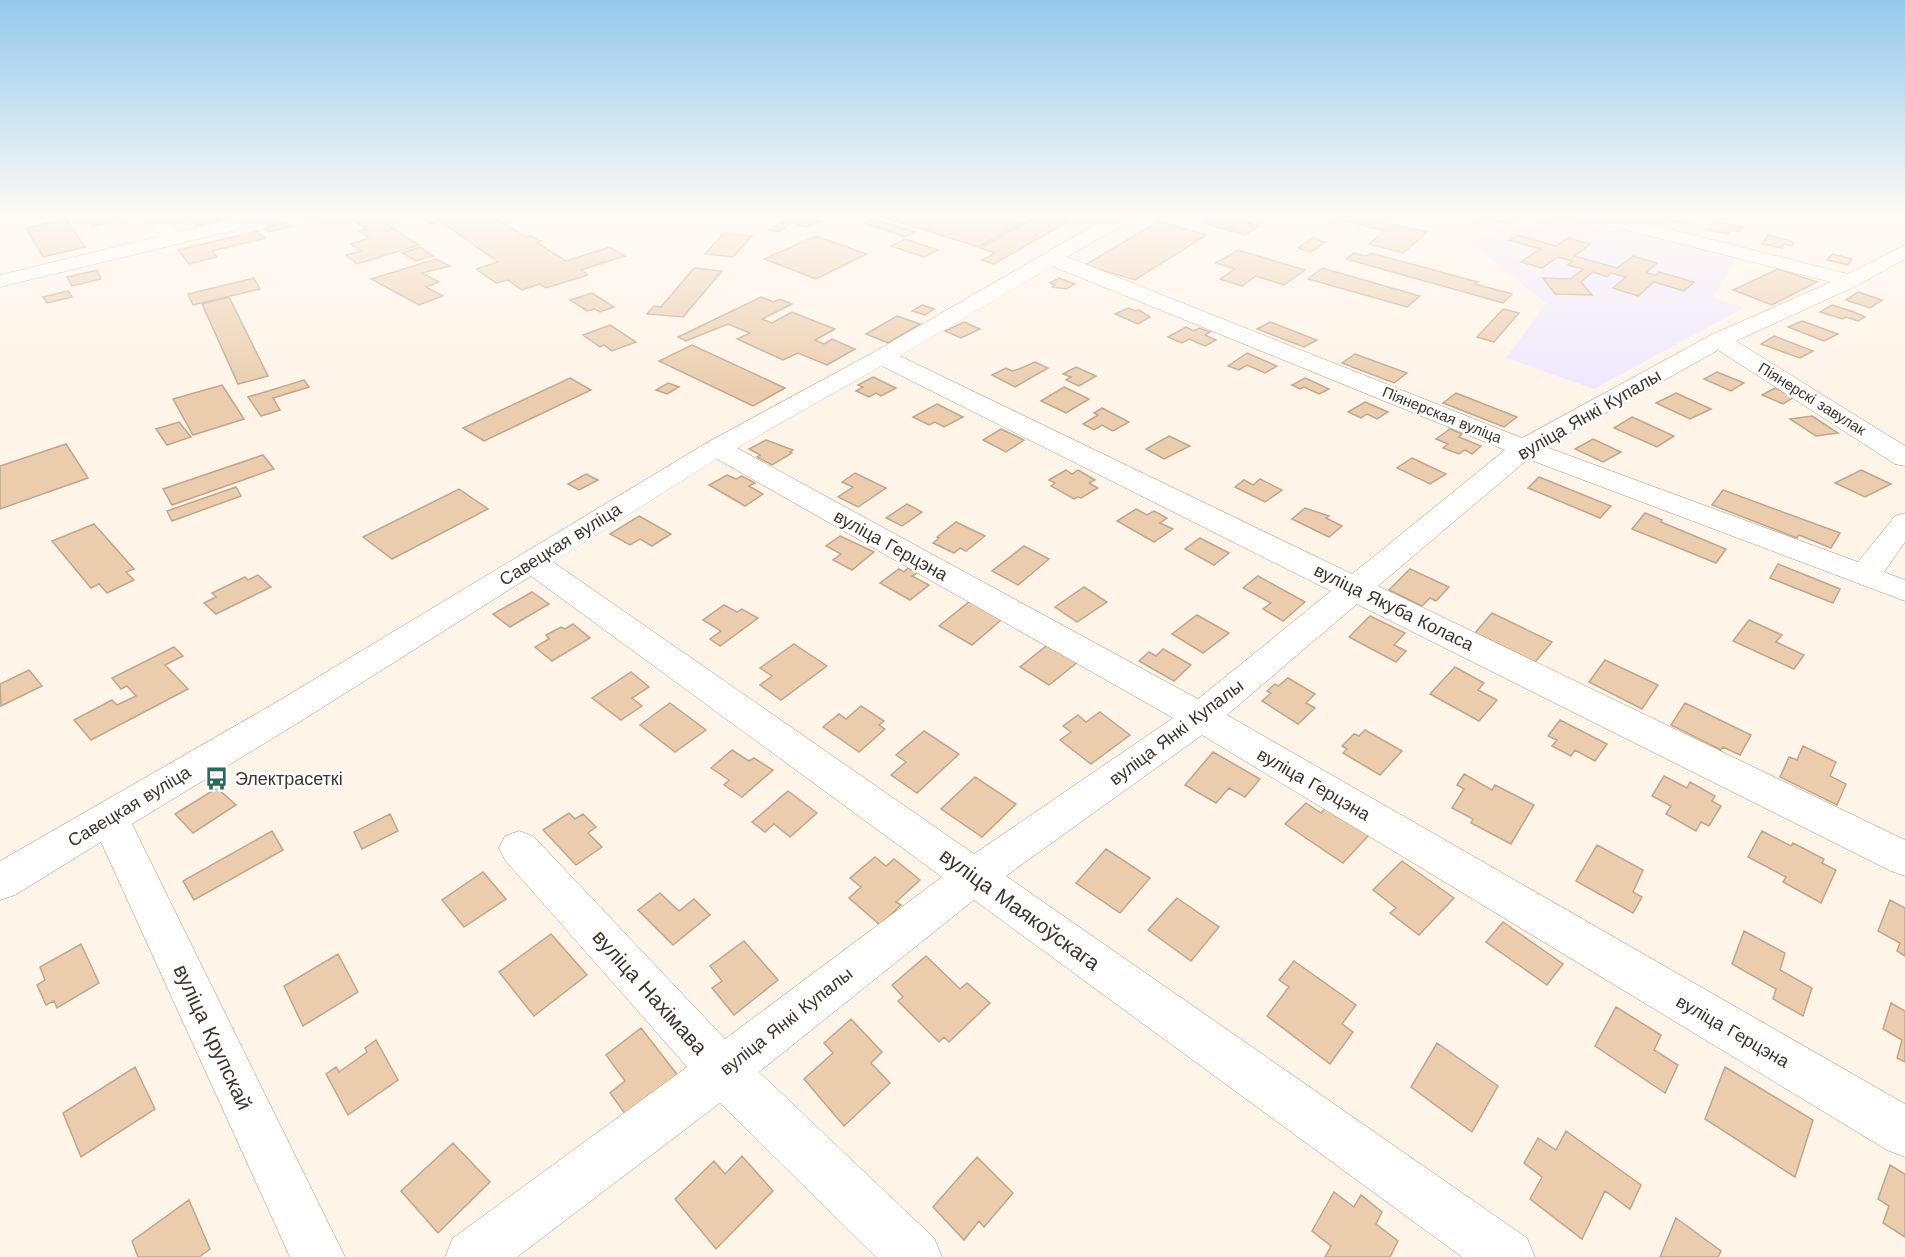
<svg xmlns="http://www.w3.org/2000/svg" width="1905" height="1257" viewBox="0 0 1905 1257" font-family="'Work Sans',sans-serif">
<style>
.education{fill:#eee8fe}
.building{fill:#ebcdad;stroke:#c0a68b;stroke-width:1.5}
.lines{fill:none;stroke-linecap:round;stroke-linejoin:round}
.minor-casing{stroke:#ac9378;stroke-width:1}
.minor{fill:#fff;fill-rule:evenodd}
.labels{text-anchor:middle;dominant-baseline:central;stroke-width:5;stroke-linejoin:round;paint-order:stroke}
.far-street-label{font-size:15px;fill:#3f352a;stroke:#fff}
.street-label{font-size:18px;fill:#3f352a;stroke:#fff}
.poi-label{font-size:18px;fill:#3f352a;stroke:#fff;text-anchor:start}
.near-street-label{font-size:21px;fill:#3f352a;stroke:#fff}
</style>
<rect width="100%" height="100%" fill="#fff4e8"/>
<path class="education" d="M1562 216 1737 258 1712 298 1745 307 1594 389 1506 358 1546 303 1470 243 1501 230 1534 227Z"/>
<path class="building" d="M84 215H100L103 218 116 215 119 220 92 226Z
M190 215 201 216 242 215 196 226 186 216Z
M311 215H334L310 221 304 217Z
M346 215H373L419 245 357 264 346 255 361 251 351 244 369 238 359 231 367 229Z
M419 215H491L526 237 531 236 541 241 537 243 566 261 610 247 625 256 581 270 588 275 546 288 540 284 522 290 508 280 496 283 476 269 498 262 440 221 431 224Z
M800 215 820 221 806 227 785 220Z
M877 215H994L1022 223 978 247Z
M1041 215H1079L994 264 982 260 995 253 980 248Z
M1216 215H1219L1259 226 1245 235 1203 223Z
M1322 215H1352L1427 232 1403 253 1369 244 1385 231Z
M1467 215H1510L1518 217 1509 224Z
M1650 215H1680L1691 218 1684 224Z
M66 219 85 247 43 257 26 228Z
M874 219 915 232 905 237 864 223Z
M1159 221 1206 235 1135 280 1085 265Z
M1714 221 1743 227 1740 232 1731 230 1729 234 1708 230Z
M287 222 292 226 269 232 264 228Z
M781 222 791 223 779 232 769 230Z
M258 231 265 238 212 251 217 257 189 264 178 250Z
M724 233 752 236 733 257 705 254Z
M1517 235 1556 246 1568 238 1590 244 1574 256 1617 268 1633 256 1657 263 1646 273 1656 275 1659 272 1694 282 1684 291 1654 282 1638 296 1613 288 1626 277 1611 273 1607 277 1593 272 1581 282 1592 295 1555 294 1543 278 1570 279 1583 269 1568 265 1572 261 1558 257 1542 268 1521 262 1540 249 1509 240Z
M1768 235 1788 240 1794 243 1792 246 1784 244 1782 248 1762 244Z
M816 236 867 254 816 279 764 259Z
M1312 238 1325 242 1311 252 1298 248Z
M905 239 938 250 924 257 891 246Z
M420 247 433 256 416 261 402 253Z
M1238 250 1305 270 1284 285 1256 276 1242 286 1220 279 1235 269 1216 263Z
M1354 253 1366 256 1371 253 1478 282 1475 284 1512 294 1503 303 1346 259Z
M1832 254 1852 259 1848 265 1827 260Z
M436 259 450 266 422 273 439 282 426 287 443 296 419 305 371 279Z
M694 268 722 271 683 317 647 314 654 306 661 307Z
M1322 268 1420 296 1407 307 1308 279Z
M1778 269 1817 282 1772 305 1733 290Z
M97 270 101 279 72 286 67 277Z
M254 278 260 289 193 305 188 294Z
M1059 278 1075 284 1066 289 1052 287 1055 285 1050 283Z
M68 291 72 297 47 303 43 297Z
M1858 292 1882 300 1870 308 1846 300Z
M592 293 614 307 600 312 595 309 587 311 570 300Z
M229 297 268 376 238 384 202 304Z
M761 297 774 302 780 299 792 304 762 319 772 323 792 312 835 329 815 340 824 344 832 339 855 349 827 365 798 353 783 360 737 339 750 333 728 324 686 341 678 337Z
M922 305 934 309 925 315 912 311Z
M1832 305 1854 312 1865 317 1858 321 1846 317 1843 319 1820 312Z
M1128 308 1135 311 1139 310 1150 317 1138 324 1115 314Z
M1503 309 1519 313 1494 342 1477 337Z
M897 316 920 324 888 343 866 334Z
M1802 321 1838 334 1824 341 1788 327Z
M964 322 980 329 961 338 945 331Z
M1270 322 1317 340 1304 347 1257 329Z
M610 325 636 342 612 351 604 345 600 347 583 335Z
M1186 327 1194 331 1199 328 1210 332 1205 335 1216 340 1205 346 1189 339 1182 343 1168 337Z
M1774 336 1813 351 1800 358 1761 344Z
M692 345 785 388 753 406 659 361Z
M1247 353 1277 366 1265 373 1247 365 1239 370 1228 366Z
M1355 354 1407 373 1394 383 1342 363Z
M1035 362 1048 368 1015 387 992 375 1006 368 1012 371 1019 369Z
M1076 367 1096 376 1079 386 1066 380 1071 377 1063 374Z
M1717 372 1744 383 1731 391 1704 379Z
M873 377 896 388 881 396 876 393 869 397 856 391 863 387 858 385Z
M570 378 591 390 484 441 463 428Z
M1305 378 1329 389 1319 394 1304 387 1300 389 1292 385Z
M304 380 309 387 273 398 280 410 261 416 248 397Z
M668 383 679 387 667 394 656 390Z
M222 385 244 419 193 435 173 399Z
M1064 387 1089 399 1066 413 1041 401Z
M1775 388 1796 396 1783 404 1762 395Z
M1456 393 1517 417 1504 427 1443 403Z
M1676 393 1711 409 1690 419 1656 403Z
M1365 402 1388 412 1377 419 1367 414 1361 418 1348 412Z
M937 404 963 417 944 427 935 422 929 425 913 417Z
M1102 408 1129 422 1113 431 1102 425 1094 430 1083 424 1098 415 1094 413Z
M1812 416 1838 433 1816 436 1790 419Z
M1632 417 1674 436 1657 447 1614 428Z
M179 422 191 437 167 445 156 429Z
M1001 429 1024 440 1006 452 983 440Z
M1450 429 1462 434 1459 437 1481 446 1472 454 1465 450 1459 454 1443 448 1448 444 1436 439Z
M1169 436 1190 446 1164 459 1146 449Z
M1593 439 1621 452 1603 462 1575 449Z
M766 440 793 450 790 452 792 453 772 465 757 457 760 455 749 449Z
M66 444 88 478 0 509V466Z
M263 455 274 469 172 505 163 489Z
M1412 458 1446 474 1430 484 1397 468Z
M1066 470 1072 474 1078 470 1095 480 1089 483 1098 488 1081 498 1078 497 1074 499 1051 486 1055 483 1049 480Z
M1861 470 1891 484 1865 497 1835 483Z
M855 473 886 488 858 507 838 497 853 487 842 482Z
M586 474 598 480 579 490 568 484Z
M727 475 736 479 742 476 755 483 749 486 763 494 745 506 709 485Z
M1539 477 1611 506 1600 518 1528 488Z
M1260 479 1282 490 1265 502 1235 487 1244 480 1253 485Z
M236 487 241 496 172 521 167 511Z
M459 489 488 509 392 559 363 537Z
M1723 490 1840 533 1831 548 1799 535 1797 538 1712 505Z
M907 504 922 512 902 526 886 518Z
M1305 508 1329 516 1326 518 1342 526 1329 537 1292 519Z
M1136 509 1147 515 1154 511 1167 518 1160 523 1173 529 1154 542 1117 521Z
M1645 513 1662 520 1661 522 1726 549 1716 563 1632 529Z
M639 516 671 534 652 546 640 539 630 545 610 534Z
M956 522 985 536 966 551 960 548 954 553 933 543 939 538 937 537Z
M94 524 134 569 126 572 134 580 107 593 99 584 91 588 52 541Z
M840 536 874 552 852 570 833 560 841 554 826 546Z
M1200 538 1229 553 1214 565 1185 549Z
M1024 546 1049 559 1018 585 992 571Z
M1778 564 1840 589 1833 603 1770 578Z
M908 568 917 573 912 576 929 585 910 600 880 583 899 569 904 572Z
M1410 569 1449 587 1436 601 1430 598 1422 606 1389 590Z
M258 575 271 587 216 614 204 603 216 597 212 593 245 577 248 580Z
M1258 576 1305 602 1283 621 1263 609 1271 603 1243 588Z
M1084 587 1107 602 1077 622 1055 607Z
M532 592 549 604 510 627 493 614Z
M974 598 1007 615 972 645 939 626Z
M724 605 737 612 742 609 758 618 720 646 710 639 721 631 703 620Z
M1492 613 1552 642 1535 662 1475 633Z
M1197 615 1229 633 1203 653 1172 634Z
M1370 616 1405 633 1394 645 1406 651 1396 662 1349 637Z
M1749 620 1782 635 1776 642 1804 655 1794 669 1733 641Z
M573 624 590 638 552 661 535 647 549 639 546 635 561 627 565 629Z
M1050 643 1079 661 1049 685 1020 667Z
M794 644 827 666 781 700 760 685 772 676 760 668Z
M174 647 183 656 165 665 188 689 91 740 74 720 112 700 117 705 136 696 127 686 121 689 112 678Z
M1163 649 1191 665 1174 681 1139 661 1149 652 1156 656Z
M1605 660 1658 685 1642 709 1589 682Z
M1455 667 1484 683 1478 690 1497 700 1479 721 1430 694Z
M29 670 42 686 1 706 0 684Z
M631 672 649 687 632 698 642 706 621 720 592 698Z
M1288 678 1315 694 1306 703 1315 708 1298 724 1262 701 1271 693 1267 691 1275 684 1278 686Z
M670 703 706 730 675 752 640 725Z
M1685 703 1751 735 1740 755 1723 747 1721 750 1671 725Z
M861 706 884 721 879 725 885 729 859 752 823 727 839 714 846 719Z
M1100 712 1130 735 1091 764 1060 740 1071 732 1063 726 1078 715 1086 722Z
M1560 720 1607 744 1595 761 1575 750 1571 756 1552 746 1557 740 1548 736Z
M1365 730 1402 751 1380 775 1343 753 1347 749 1342 746 1354 734 1359 736Z
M924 731 959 754 917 793 891 775 906 762 896 755Z
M1803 746 1836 762 1830 776 1846 784 1837 805 1780 777 1789 757 1797 760Z
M732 750 749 761 754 758 773 770 742 797 724 785 729 780 711 768Z
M1213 752 1260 779 1245 797 1229 788 1216 803 1185 785Z
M1464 774 1492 790 1495 785 1534 805 1511 844 1471 823 1473 819 1452 808 1464 789 1457 785Z
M1664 776 1687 788 1690 782 1715 796 1712 801 1721 806 1709 826 1701 822 1696 831 1666 814 1671 806 1652 796Z
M975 777 1016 804 982 837 941 809Z
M217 788 236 805 193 833 175 814Z
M788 791 817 813 790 837 774 824 765 832 752 822Z
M1306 803 1321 813 1327 806 1370 834 1343 863 1285 824Z
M569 813 575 819 583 814 596 827 588 833 602 847 576 865 543 830Z
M390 814 398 831 362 849 354 832Z
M272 831 283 850 194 900 183 881Z
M1762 831 1791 846 1793 843 1824 859 1822 863 1836 870 1821 903 1783 882 1786 877 1748 857Z
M1597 845 1643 870 1633 892 1642 897 1633 913 1576 881Z
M1106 849 1150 878 1120 913 1076 883Z
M875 857 886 866 894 859 920 880 896 902 901 905 880 925 849 898 861 887 850 878Z
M1402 861 1454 898 1419 935 1390 913 1396 908 1373 890Z
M483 872 506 899 464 927 442 900Z
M660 893 679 911 694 899 710 915 673 945 638 910Z
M1177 898 1219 927 1191 961 1148 930Z
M1890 900 1905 908V956L1897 951 1900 943 1878 931Z
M1503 922 1563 964 1547 985 1486 942Z
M1744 931 1785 953 1780 970 1812 988 1803 1016 1773 999 1776 989 1732 964Z
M551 934 587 975 534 1016 499 972Z
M744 941 778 980 734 1015 712 988 722 981 710 966Z
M81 944 99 983 57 1008 54 1001 46 1005 37 985 45 980 40 967Z
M338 954 358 992 303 1026 284 986Z
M926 956 960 989 967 983 990 1003 949 1042 944 1037 939 1042 898 1001 903 997 892 985Z
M1294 961 1356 1005 1342 1024 1353 1032 1330 1064 1267 1016 1289 987 1279 980Z
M1891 1003 1905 1011V1062L1897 1058 1902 1040 1883 1029Z
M1616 1007 1661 1035 1654 1050 1678 1065 1665 1093 1595 1046Z
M851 1019 882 1052 871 1063 890 1083 844 1126 804 1079 833 1053 824 1043Z
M641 1028 679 1077 628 1118 610 1093 625 1081 606 1055Z
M376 1040 398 1080 348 1115 326 1074 336 1067 339 1072 367 1052 365 1048Z
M1437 1043 1498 1086 1472 1132 1411 1087Z
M135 1067 155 1109 81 1157 63 1113Z
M1725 1067 1813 1120 1795 1177 1705 1119Z
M1566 1131 1641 1185 1630 1209 1605 1191 1582 1239 1530 1199 1542 1177 1524 1163 1538 1138 1556 1150Z
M453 1143 490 1182 438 1233 401 1191Z
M742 1156 773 1191 716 1249 675 1199 714 1161 725 1174Z
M977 1157 1013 1193 984 1227 979 1221 964 1240 933 1207Z
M1890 1165 1905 1174V1237L1883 1223 1889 1206 1878 1199Z
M1334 1192 1354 1207 1361 1195 1382 1212 1376 1224 1398 1241 1390 1257H1325L1331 1246 1312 1231Z
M189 1200 210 1249 199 1257H138L132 1241Z
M1676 1218 1721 1251 1718 1257H1660Z"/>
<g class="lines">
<defs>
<path id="minor" d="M146 215H165L178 232 251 215H283L281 219 0 287V275L161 236Z
M1112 215H1134L1132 219 1067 257 1522 438 1711 335 1831 282 1584 219 1582 215H1613L1848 274 1905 245V259L1858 285 1736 341 1905 446V466L1895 464 1718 350 1546 447 1858 562 1895 516 1905 513V542L1884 572 1905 580V601L1528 459 1378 586 1905 840V876L1891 871 1357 604 1227 715 1905 1104V1157L1887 1150 1202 735 1006 876 1527 1238 1535 1257H1462L974 900 759 1072 934 1238 942 1257H876L720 1103 517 1257H445L453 1238 687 1067 505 860 499 848 505 836 519 831 533 836 725 1039 942 877 531 576 301 721 132 824 345 1257H290L101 842 15 895 0 900V861L275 703 708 442 874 352ZM1052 266 1505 450 1352 574 900 356ZM882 366 1331 591 1198 699 737 448ZM717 459 1173 718 974 854 553 562Z"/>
</defs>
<use href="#minor" class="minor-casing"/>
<use href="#minor" class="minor"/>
</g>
<linearGradient id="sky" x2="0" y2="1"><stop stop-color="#93c9ec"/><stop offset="0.55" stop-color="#fffaf5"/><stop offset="1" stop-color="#fffaf5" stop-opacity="0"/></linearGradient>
<rect width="1905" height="391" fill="url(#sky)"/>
<defs>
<symbol id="bus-bare" viewBox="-9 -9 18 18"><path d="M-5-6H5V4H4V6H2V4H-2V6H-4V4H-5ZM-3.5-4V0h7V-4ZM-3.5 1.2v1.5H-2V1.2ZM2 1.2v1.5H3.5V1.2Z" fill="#2a6a59" stroke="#fff" stroke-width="2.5" paint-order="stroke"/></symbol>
</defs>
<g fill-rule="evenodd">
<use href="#bus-bare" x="200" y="762" width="33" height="33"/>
</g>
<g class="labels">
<g class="far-street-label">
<text transform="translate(1812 399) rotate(32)">Піянерскі завулак</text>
<text transform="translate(1442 415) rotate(22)">Піянерская вуліца</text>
</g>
<g class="street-label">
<text transform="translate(1589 414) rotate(-30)">вуліца Янкі Купалы</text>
<text transform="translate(560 544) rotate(-32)">Савецкая вуліца</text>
<text transform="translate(891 545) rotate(29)">вуліца Герцэна</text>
<text transform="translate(1394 607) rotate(26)">вуліца Якуба Коласа</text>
<text transform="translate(1176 732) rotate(-37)">вуліца Янкі Купалы</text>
<text transform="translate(1314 784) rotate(30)">вуліца Герцэна</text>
<text transform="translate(129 806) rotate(-31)">Савецкая вуліца</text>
<text transform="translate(786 1021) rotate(-38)">вуліца Янкі Купалы</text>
<text transform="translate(1733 1031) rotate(30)">вуліца Герцэна</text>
</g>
<g class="poi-label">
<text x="235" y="778">Электрасеткі</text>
</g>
<g class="near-street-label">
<text transform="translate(1020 909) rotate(36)">вуліца Маякоўскага</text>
<text transform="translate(650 992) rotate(48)">вуліца Нахімава</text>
<text transform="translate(213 1037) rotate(65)">вуліца Крупскай</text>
</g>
</g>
</svg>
